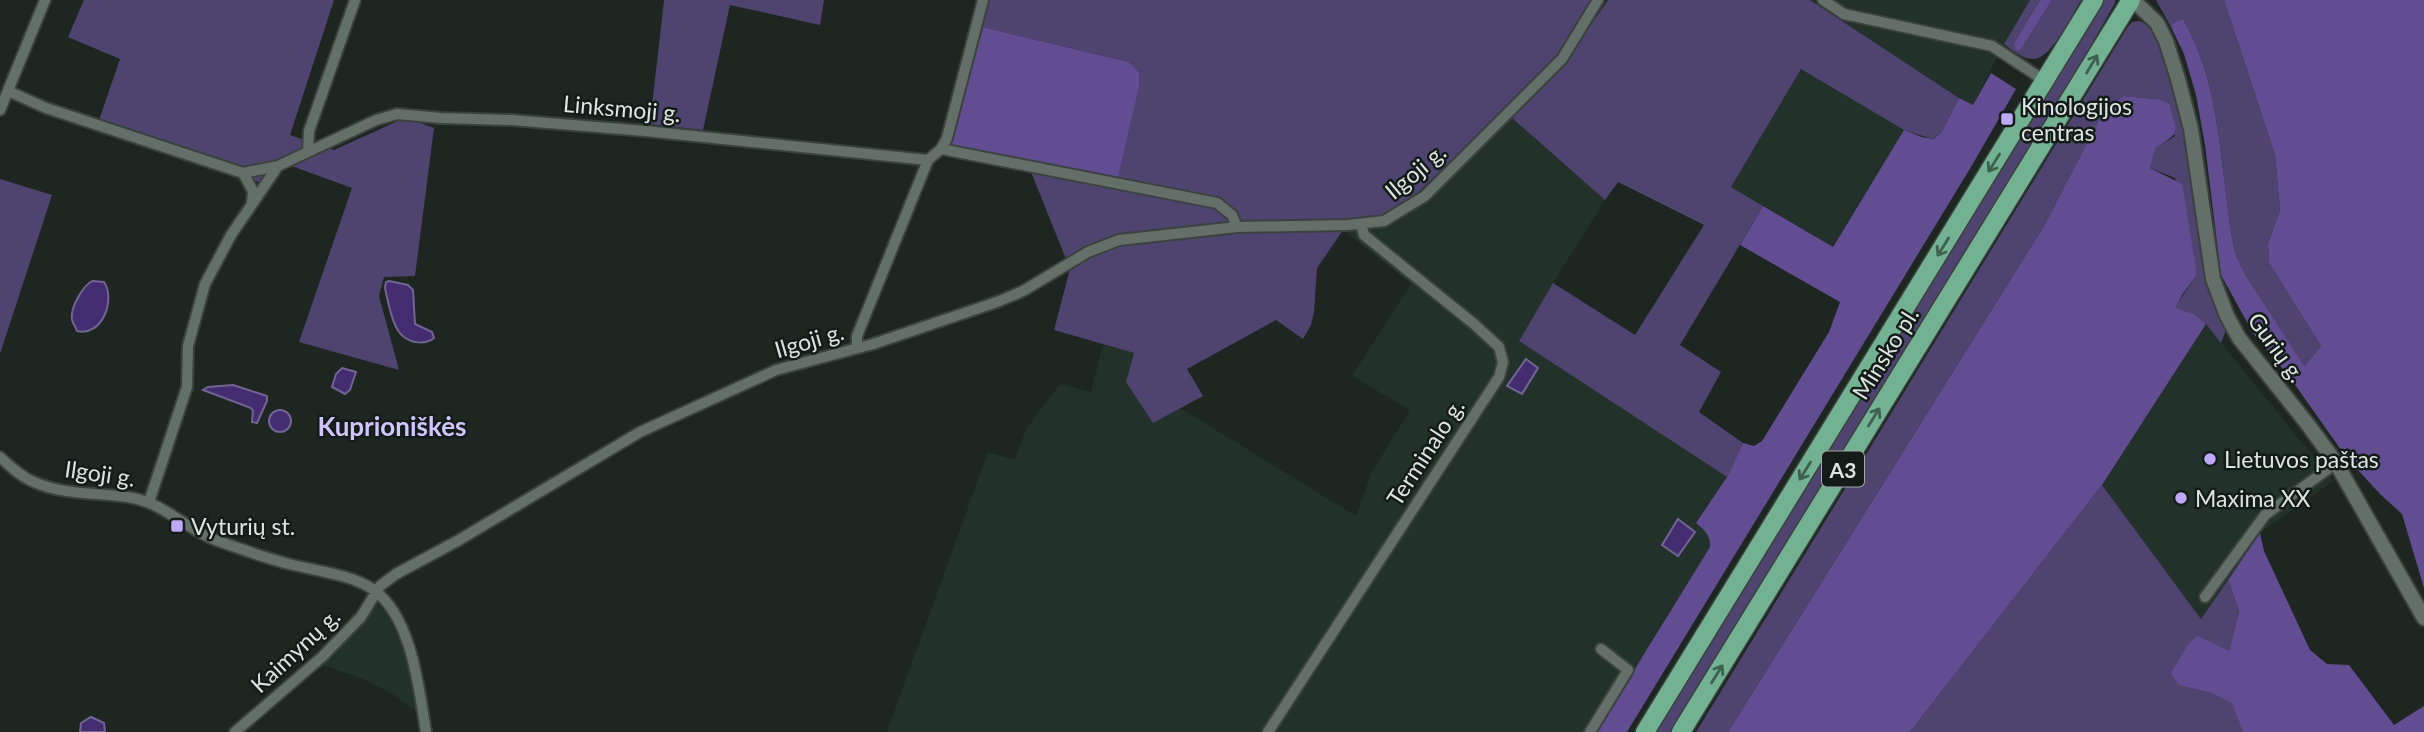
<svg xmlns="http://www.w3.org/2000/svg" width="2424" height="732" viewBox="0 0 2424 732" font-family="Lato,sans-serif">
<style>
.built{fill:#22322a}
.green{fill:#4f446f}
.forest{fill:#624d93}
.water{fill:#432d70;stroke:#726492;stroke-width:2}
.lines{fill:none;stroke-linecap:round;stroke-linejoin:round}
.minor-casing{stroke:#3b423e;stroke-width:14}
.tertiary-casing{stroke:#3b423e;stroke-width:18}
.trunk-casing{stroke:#3b423e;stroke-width:21}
.minor{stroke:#646f69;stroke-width:10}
.tertiary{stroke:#646f69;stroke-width:14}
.trunk{stroke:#72b292;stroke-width:18}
.oneway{stroke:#3e604f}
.poi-dot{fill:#bda9f5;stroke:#131c18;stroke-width:2.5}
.labels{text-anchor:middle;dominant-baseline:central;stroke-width:5;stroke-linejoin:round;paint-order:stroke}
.shield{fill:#131c18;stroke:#a1a8a5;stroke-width:2}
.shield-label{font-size:21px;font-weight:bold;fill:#dee4e1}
.poi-label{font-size:23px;fill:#dee4e1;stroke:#131c18;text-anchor:start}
.street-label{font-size:23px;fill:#dee4e1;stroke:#131c18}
.quarter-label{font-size:26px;font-weight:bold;fill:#d2c4fd;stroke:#131c18}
</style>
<rect width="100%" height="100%" fill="#1d2621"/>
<path class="built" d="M1810 0H2030L2004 44 1973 105 1959 98Z
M1801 68 1904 130 1832 247 1731 187Z
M1512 118 1605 200 1553 283 1519 341 1727 477 1696 523 1707 533 1711 539 1710 547 1596 732H887L988 452 1015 460 1026 429 1060 384 1091 392 1103 345 1134 353 1153 423 1180 408 1356 516 1372 472 1410 410 1352 376 1411 284 1343 230 1396 221 1409 213 1424 202Z
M2206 324 2333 481 2260 533 2201 619 2102 485Z
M376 602 388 616 408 659 417 712 391 693 363 679 323 665Z"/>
<path class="green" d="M84 0H334L290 135 334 150 400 120H412L434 128 415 276 384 277 379 296 399 370 299 342 352 188 278 161 261 183 170 144 99 120 120 59 68 37Z
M664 0H824L820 25 730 5 703 130 650 124Z
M989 0H1594L1561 51 1542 75 1414 196 1394 210 1343 230 1317 268 1314 312 1311 325 1303 339 1276 320 1187 369 1203 396 1153 423 1126 382 1134 353 1054 330 1070 269 1027 162 1139 72 1129 62 983 27Z
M1608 0H1810L1959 98 1941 133 1932 139 1904 130 1801 69 1731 187 1763 206 1680 345 1721 372 1699 412 1743 443 1727 477 1519 341 1553 283 1635 335 1704 225 1618 182 1605 200 1512 118 1574 49Z
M2030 0H2040L2014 43 2020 51 2052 0H2081C2072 15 2051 60 2033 59 2022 59 2012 50 2004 44Z
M2102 0H2115V3L2086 54 2076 77 1673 732H1653Z
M2156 0H2224L2275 155 2280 210 2268 244 2269 263 2321 346 2303 367 2246 276 2235 253C2219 176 2224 89 2183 19L2173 24 2172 29Z
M2139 21C2183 33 2196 237 2205 280 2209 298 2221 313 2226 330L2221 343 2206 324 2174 308 2197 275 2175 178 2150 168 2156 148 2175 136 2157 99 2123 96 2104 110 2044 226 1728 732H1696L2127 28 2132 22Z
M0 179 52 195 0 354Z
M2102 485 2201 619 2228 580 2239 611 2229 651 2180 685 2211 693 2233 703 2243 732H1910Z"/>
<path class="forest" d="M2040 0H2052L2020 51 2015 49 2014 43Z
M2224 0H2424V588L2402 514 2380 494 2346 457 2291 379 2253 333 2221 275 2205 145 2196 95 2184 54 2172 29V24L2183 19C2224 89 2219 176 2235 253L2246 276 2304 366 2321 346 2269 263 2268 244 2280 210 2275 155Z
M983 27 1129 62 1139 72V86L1117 181 950 145Z
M1991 73 2016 89 1971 167 1627 732H1596L1710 547C1711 535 1704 530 1696 523L1727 477 1743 443 1754 446 1762 441 1829 332 1840 302 1740 245 1763 206 1833 247 1904 130 1922 137 1933 139 1941 133 1959 98 1973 105Z
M2123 96 2157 99 2169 104C2177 133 2182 131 2156 148L2150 168 2182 184 2197 275 2182 295 2175 308 2193 314 2206 324 2102 485 1910 732H1728L2044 226 2104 110Z
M2260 533 2264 551 2310 650 2327 664 2349 665 2394 725 2424 706V732H2243L2232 703 2211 693 2179 685 2171 673 2189 643 2198 636 2229 651 2239 611 2228 580Z"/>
<path class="water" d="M92 281 104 282C116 300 102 337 77 331 76 327 73 324 72 320 70 308 82 287 92 281Z
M389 281 408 285 413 290 415 324 432 332 434 338C424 346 407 343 399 332 391 321 388 301 385 288L386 282Z
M1526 359 1538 368 1522 394 1507 386Z
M342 368 356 372 350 390 345 394 332 387 336 374Z
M233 385 267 396V401L257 423 252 422 253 411 251 408 203 390 208 387Z
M269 421a11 11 0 1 1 22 0a11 11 0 1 1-22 0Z
M1678 519 1695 532 1678 556 1662 545Z
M91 717 104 723 105 732H80L81 723Z"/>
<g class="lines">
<defs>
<path id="minor" d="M1823 0 1844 14 1992 46 2045 81
M8 91 46 108 243 173 278 166 376 120 397 114 441 118 512 120 645 131 928 160 941 149 1217 203 1232 215 1237 227
M0 110 45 0
M941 149 947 138 983 0
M308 152 309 131 355 0
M243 173 253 191 252 203
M857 347V336L928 160
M0 457C10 466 21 477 34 482 65 496 100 492 133 498 165 504 187 530 218 541 241 549 265 558 289 564 316 571 351 574 374 590 412 618 419 689 426 732
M149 502 187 387 188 346 205 284 231 235 278 166
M2205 597 2265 515 2336 463
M235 732 322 657 361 617 380 586 396 574 459 540 640 432 776 370 873 344 997 302 1023 291 1088 252 1119 240 1237 227 1348 225 1384 221 1425 196 1562 59 1598 0
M1268 732 1499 377 1503 362 1499 347 1474 324 1364 235 1361 224
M1590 732 1628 670 1601 649"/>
<path id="tertiary" d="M2133 0 2157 23 2166 41 2178 79 2191 129 2213 279 2227 316 2239 338 2309 426 2336 463 2424 618"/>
<path id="trunk" d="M1645 732 2094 0
M1681 732 2131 0"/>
</defs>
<use href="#minor" class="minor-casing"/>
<use href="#tertiary" class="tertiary-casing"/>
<use href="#trunk" class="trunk-casing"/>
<use href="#minor" class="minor"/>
<use href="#tertiary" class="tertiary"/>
<use href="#trunk" class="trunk"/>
</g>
<defs><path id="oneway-shaft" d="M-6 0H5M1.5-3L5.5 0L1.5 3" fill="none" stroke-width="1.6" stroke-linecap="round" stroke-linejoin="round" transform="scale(1.75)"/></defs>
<g class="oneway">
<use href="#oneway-shaft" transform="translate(2092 64) rotate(-59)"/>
<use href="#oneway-shaft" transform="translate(1994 163) rotate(122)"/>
<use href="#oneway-shaft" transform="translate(1943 247) rotate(122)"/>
<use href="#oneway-shaft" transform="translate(1874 417) rotate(-58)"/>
<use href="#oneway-shaft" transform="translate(1805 471) rotate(122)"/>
<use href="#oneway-shaft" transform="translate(1717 674) rotate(-58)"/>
</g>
<g class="poi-dot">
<rect x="2000" y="112" width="14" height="14" rx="3.5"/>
<circle cx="2210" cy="459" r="7"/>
<circle cx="2181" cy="498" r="7"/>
<rect x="170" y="519" width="14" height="14" rx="3.5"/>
</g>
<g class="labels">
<rect class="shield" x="1822" y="451.5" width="42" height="35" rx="5"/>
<g class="shield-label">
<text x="1843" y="469">A3</text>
</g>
<g class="poi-label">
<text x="2021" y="106">Kinologijos<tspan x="2021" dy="26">centras</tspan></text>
<text x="2224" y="459">Lietuvos paštas</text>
<text x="2195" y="498">Maxima XX</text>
<text x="191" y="526">Vyturių st.</text>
</g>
<g class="street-label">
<text transform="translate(622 108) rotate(5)">Linksmoji g.</text>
<text transform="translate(1415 171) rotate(-40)">Ilgoji g.</text>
<text transform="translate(809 340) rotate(-16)">Ilgoji g.</text>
<text transform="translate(2277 347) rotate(54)">Gurių g.</text>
<text transform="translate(1885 353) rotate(-58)">Minsko pl.</text>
<text transform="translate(1425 452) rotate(-57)">Terminalo g.</text>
<text transform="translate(100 473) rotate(8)">Ilgoji g.</text>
<text transform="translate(295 650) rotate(-43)">Kaimynų g.</text>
</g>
<g class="quarter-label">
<text x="392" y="426">Kuprioniškės</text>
</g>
</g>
</svg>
